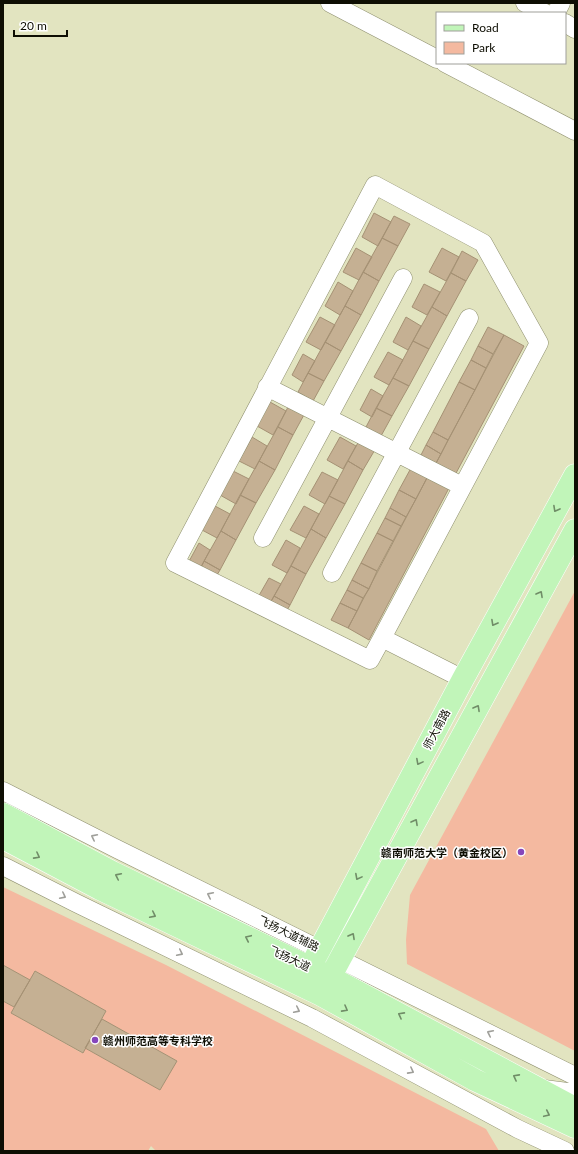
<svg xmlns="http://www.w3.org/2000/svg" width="578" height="1154" viewBox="0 0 578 1154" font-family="Lato,'Noto Sans SC',sans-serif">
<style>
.green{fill:#f4b9a0}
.building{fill:#c5b093;stroke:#a59174}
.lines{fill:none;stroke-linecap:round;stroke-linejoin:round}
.minor-casing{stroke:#8e8f6e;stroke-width:19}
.major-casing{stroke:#fff;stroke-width:23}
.minor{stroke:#fff;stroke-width:18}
.major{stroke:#c1f5b9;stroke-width:22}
.oneway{stroke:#708d67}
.oneway2{stroke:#9f9f9a}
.poi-dot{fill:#8646bb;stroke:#fff;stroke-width:1.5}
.labels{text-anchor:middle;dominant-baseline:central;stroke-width:3;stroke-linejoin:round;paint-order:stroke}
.street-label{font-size:11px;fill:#0e0e03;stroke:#fff}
.poi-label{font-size:11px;font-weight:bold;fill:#0e0e03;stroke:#fff;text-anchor:end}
</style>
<rect width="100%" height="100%" fill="#e2e4c0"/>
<path class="green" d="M575 591V1051L407 964 406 940 410 895Z
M3 887 166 965 486 1129 499 1151H156L151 1146 148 1151H3V1001L14 1007 11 1013 82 1053 85 1048 160 1090 177 1061 102 1019 106 1011 35 971 30 980 3 965Z"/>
<path class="building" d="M374 213 391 222 378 246 362 237Z
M394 216 410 224 398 246 382 238Z
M382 238 398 246 379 281 363 272Z
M356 248 372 257 359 280 343 272Z
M442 248 459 257 446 281 429 272Z
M462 251 478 260 466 281 451 273Z
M363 272 379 281 361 315 345 306Z
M451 273 466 281 447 316 432 307Z
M338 282 353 291 340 315 325 306Z
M424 284 440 292 427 315 412 307Z
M345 306 361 315 341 351 325 342Z
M432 307 447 316 429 349 413 341Z
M320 317 335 325 321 350 306 342Z
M406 317 421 326 408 350 393 342Z
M488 327 504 335 493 354 478 346Z
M504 335 524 346 455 475 435 465Z
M413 341 429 349 409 386 393 378Z
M325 342 341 351 324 381 308 373Z
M478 346 493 354 486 368 471 360Z
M388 352 403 360 389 385 374 377Z
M303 354 315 361 303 382 292 375Z
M471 360 486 368 475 390 459 382Z
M308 373 324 381 313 401 298 392Z
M393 378 409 386 392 416 376 408Z
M459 382 475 390 448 440 433 432Z
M371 389 383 396 372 417 360 410Z
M270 402 286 411 273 435 257 426Z
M289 405 305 413 293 435 278 427Z
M376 408 392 416 381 436 366 427Z
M278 427 293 435 275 470 259 461Z
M433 432 448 440 441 454 426 445Z
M252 437 267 446 255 469 239 461Z
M340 437 356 446 343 469 327 460Z
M360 439 376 448 363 470 348 461Z
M426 445 441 454 435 465 420 457Z
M259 461 275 470 256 503 240 495Z
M348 461 363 470 345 504 329 496Z
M411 468 428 476 416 499 399 490Z
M233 471 249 479 236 504 220 495Z
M322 472 338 480 325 504 309 495Z
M428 476 449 488 369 640 348 628Z
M399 490 416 499 406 517 390 508Z
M240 495 256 503 236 540 221 531Z
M329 496 345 504 326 538 311 529Z
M215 506 230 514 217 538 202 530Z
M304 506 319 514 306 538 290 530Z
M390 508 406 517 401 526 385 518Z
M385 518 401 526 393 541 377 533Z
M311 529 326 538 306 574 291 566Z
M221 531 236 540 220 570 204 561Z
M377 533 393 541 377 571 361 563Z
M286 540 300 548 287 573 272 565Z
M199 543 210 550 199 571 187 565Z
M204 561 220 570 214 580 199 571Z
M361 563 377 571 369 589 352 580Z
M291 566 306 574 290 605 274 596Z
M269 578 281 584 269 605 257 599Z
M352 580 369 589 363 598 347 590Z
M347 590 363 598 357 611 340 603Z
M274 596 290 605 285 614 269 605Z
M340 603 357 611 348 628 331 620Z
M3 965 30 980 14 1007 3 1001Z
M35 971 106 1011 83 1053 11 1013Z
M102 1019 177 1061 160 1090 85 1048Z"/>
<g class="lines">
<defs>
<path id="minor" d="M330 3 437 59
M525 3 545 13
M556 13 561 3
M565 23 575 29
M445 63 575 131
M267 387 462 486
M263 538 403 278
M332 573 469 318
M382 638 539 343 483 243 375 185 175 563 370 660 382 638 463 679
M3 791 117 849 575 1076
M3 866 76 903 312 1018 518 1129 565 1151
M544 1089 575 1093"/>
<path id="major" d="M3 814 112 872 330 977 575 1108
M3 838 100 889 321 995 475 1080 575 1127
M304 979 463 679 575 475
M324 989 340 959 575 530"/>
</defs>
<use href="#minor" class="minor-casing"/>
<use href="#major" class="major-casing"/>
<use href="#minor" class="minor"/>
<use href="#major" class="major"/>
</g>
<defs><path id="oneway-chevron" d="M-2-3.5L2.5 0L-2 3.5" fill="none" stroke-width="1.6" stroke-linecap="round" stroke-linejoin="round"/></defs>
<g class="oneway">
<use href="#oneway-chevron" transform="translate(556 509) rotate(119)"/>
<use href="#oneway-chevron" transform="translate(540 594) rotate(-61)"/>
<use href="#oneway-chevron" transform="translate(494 623) rotate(119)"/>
<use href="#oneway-chevron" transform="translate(477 708) rotate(-61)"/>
<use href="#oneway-chevron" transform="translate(419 762) rotate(118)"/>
<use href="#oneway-chevron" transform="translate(415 822) rotate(-61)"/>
<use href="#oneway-chevron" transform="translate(37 856) rotate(28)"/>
<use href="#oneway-chevron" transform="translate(118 876) rotate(-154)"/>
<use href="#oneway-chevron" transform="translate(358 877) rotate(118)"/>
<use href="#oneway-chevron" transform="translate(153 915) rotate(26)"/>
<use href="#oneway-chevron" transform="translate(352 936) rotate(-61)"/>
<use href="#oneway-chevron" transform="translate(248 938) rotate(-155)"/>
<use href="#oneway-chevron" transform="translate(345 1009) rotate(29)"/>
<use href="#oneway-chevron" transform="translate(401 1015) rotate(-152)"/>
<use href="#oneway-chevron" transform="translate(516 1077) rotate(-152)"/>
<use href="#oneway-chevron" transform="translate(547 1114) rotate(25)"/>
</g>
<g class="oneway2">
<use href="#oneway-chevron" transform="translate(94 837) rotate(-153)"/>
<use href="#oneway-chevron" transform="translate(210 895) rotate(-154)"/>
<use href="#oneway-chevron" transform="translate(63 896) rotate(27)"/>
<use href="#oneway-chevron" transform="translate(180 953) rotate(26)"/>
<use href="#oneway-chevron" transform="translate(297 1010) rotate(26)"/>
<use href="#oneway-chevron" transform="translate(490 1033) rotate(-154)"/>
<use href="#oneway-chevron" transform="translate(411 1071) rotate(28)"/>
</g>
<g class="poi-dot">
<circle cx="521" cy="852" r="4"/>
<circle cx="95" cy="1040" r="4"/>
</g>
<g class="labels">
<g class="street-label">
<text transform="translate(436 729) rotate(-62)">师大南路</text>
<text transform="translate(289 933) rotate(26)">飞扬大道辅路</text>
<text transform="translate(290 958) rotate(25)">飞扬大道</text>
</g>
<g class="poi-label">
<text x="513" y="852">赣南师范大学（黄金校区）</text>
<text x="103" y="1040" text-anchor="start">赣州师范高等专科学校</text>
</g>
</g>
<rect width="578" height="1154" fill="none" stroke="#0e0e03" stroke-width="8"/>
<rect x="436" y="12" width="130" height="52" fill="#ffffff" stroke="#9f9f9a"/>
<rect x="444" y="25" width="20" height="6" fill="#c1f5b9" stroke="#9f9f9a"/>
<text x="472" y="32" font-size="12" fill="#0e0e03">Road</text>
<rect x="444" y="42" width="20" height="12" fill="#f4b9a0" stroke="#9f9f9a"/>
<text x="472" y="52" font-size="12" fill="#0e0e03">Park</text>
<path d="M14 30v6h53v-6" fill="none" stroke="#0e0e03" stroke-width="2"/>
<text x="20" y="30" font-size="12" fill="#0e0e03" stroke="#ffffff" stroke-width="3" paint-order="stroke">20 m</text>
</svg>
